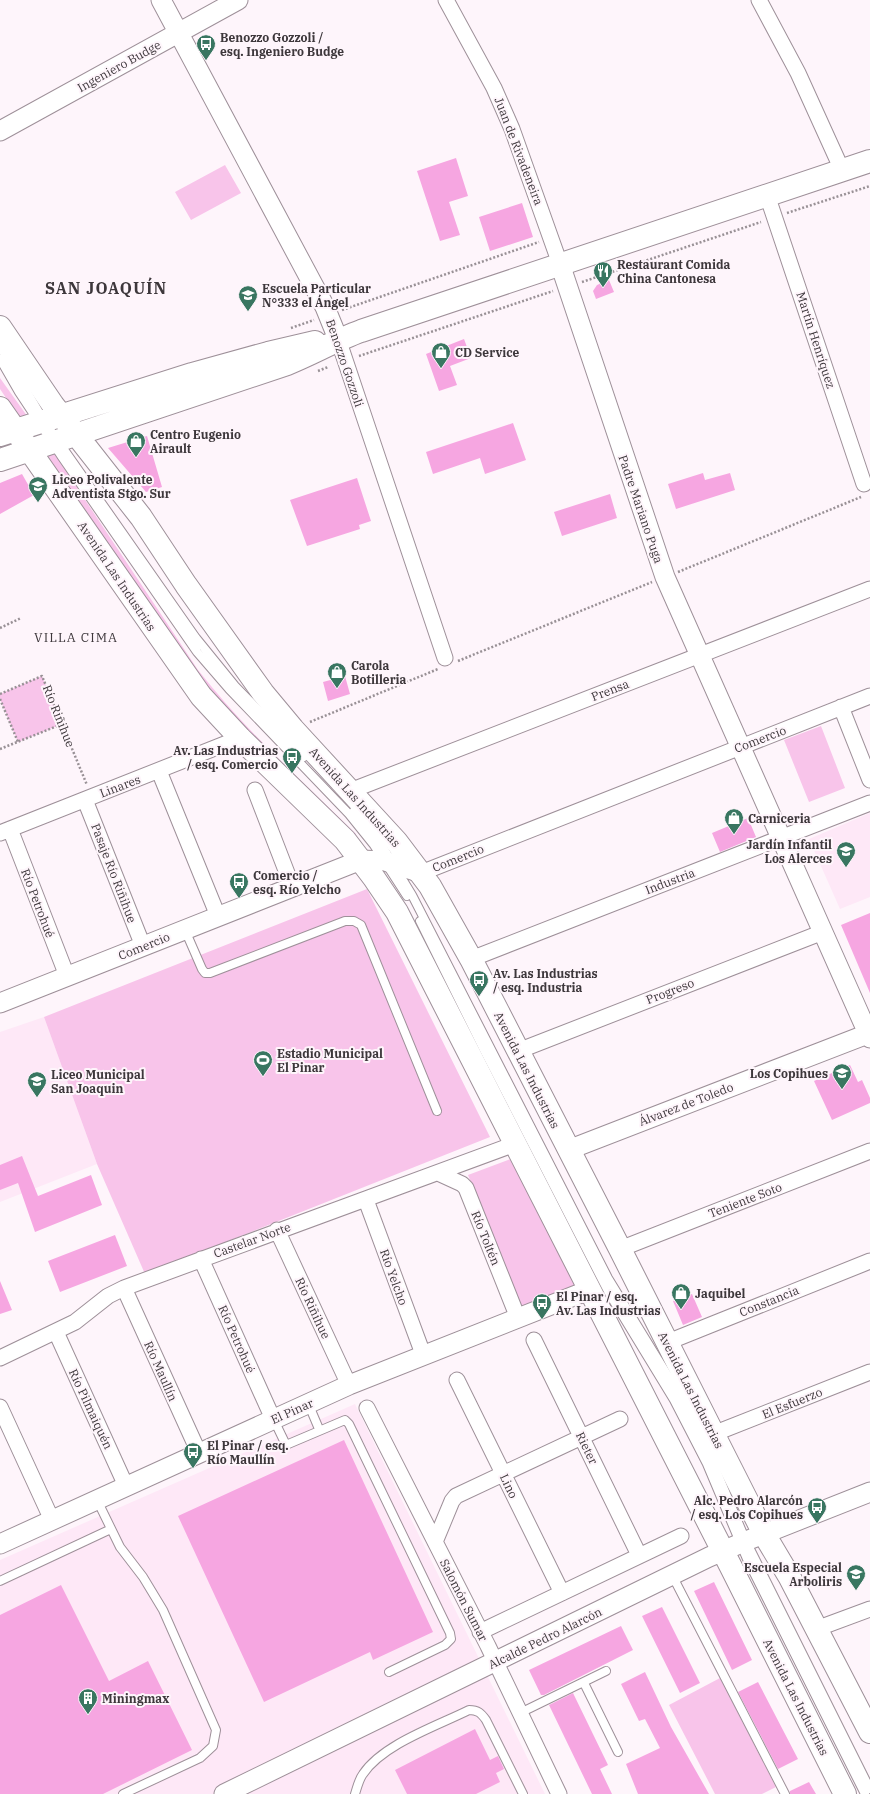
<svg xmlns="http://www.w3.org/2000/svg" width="870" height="1794" viewBox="0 0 870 1794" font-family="'IBM Plex Serif',serif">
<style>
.built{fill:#fee8f7}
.green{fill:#f8c4ea}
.building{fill:#f6a6e1}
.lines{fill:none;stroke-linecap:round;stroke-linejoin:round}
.service-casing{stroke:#9e9099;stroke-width:10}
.minor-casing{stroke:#9e9099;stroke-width:17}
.tertiary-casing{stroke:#9e9099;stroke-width:21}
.secondary-casing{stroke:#9e9099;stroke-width:24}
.path{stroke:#999196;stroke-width:2.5;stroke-dasharray:2 2;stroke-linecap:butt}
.service{stroke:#fff;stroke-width:8}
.minor{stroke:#fff;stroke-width:15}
.tertiary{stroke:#fff;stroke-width:19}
.secondary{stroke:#fff;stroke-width:22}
.labels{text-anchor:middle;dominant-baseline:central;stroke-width:4;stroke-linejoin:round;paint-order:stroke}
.poi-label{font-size:12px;font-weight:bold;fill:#3d373b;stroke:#fef5fb;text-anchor:start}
.street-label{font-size:12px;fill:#3d373b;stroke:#fef5fb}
.neighbourhood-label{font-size:13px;letter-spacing:1px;fill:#3d373b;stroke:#fef5fb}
.district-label{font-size:16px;font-weight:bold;letter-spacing:1px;fill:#3d373b;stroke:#fef5fb}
</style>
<rect width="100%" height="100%" fill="#fef5fb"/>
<path class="built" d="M870 813V897L840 909 809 839Z
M44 1017 97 1164 0 1202V1032Z
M355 1404 545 1794H0V1560Z"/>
<path class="green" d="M225 165 241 193 191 220 175 192Z
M0 378 60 462 198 670C245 730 302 781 356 834L353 840 220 709 83 513 0 389Z
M42 676 62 724 18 742 0 699V694Z
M821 726 845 788 809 802 784 740Z
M367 889 490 1137 145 1274 97 1164 44 1017Z
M513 1158 582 1283 520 1307 468 1175Z
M720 1678 776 1787 762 1794H715L669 1705Z"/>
<path class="building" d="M456 158 468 196 449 202 460 235 440 241 417 171Z
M522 203 533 237 490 251 479 217Z
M609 280 614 292 596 299 593 291 597 285Z
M464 339 471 358 450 366 457 385 439 391 426 354Z
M513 423 526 460 485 474 480 458 433 474 426 452Z
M147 436 162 487 146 492 108 448Z
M703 473 705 480 730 473 735 490 676 509 668 484Z
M22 474 34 495 0 514V483Z
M357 478 371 521 359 525 360 529 307 546 290 500Z
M610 494 617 518 562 536 554 512Z
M345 676 350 694 328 701 323 682Z
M748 818 756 837 720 852 712 833Z
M870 913V993L841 925Z
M850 1065 858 1082 862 1080 870 1098V1103L832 1120 814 1081Z
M22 1156 38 1196 91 1175 102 1205 35 1232 18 1183 0 1190V1165Z
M115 1235 127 1266 60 1292 48 1261Z
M0 1281 12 1310 0 1314Z
M692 1294 702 1317 683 1325 673 1301Z
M344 1440 433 1632 373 1660 370 1652 264 1702 178 1516Z
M714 1582 752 1660 732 1670 694 1591Z
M61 1585 109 1681 148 1661 192 1750 103 1794H0V1615Z
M662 1607 700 1683 680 1693 642 1616Z
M621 1626 633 1650 544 1695H541L529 1670Z
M645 1672 671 1727 709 1794H638L626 1764 660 1748 645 1719 639 1721 621 1684Z
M758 1682 798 1759 778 1769 738 1692Z
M573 1693 608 1765 600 1769 612 1794H592L549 1705Z
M475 1729 490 1760 498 1756 504 1769 496 1773 500 1782 476 1794H407L395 1770Z
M809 1782 816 1794H790V1791Z"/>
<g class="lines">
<defs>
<path id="service" d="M0 346 44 421 196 638 235 686 304 757
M0 359 19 392 62 457 197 652 229 689 349 814 374 845 407 896
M354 811 384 849 412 895 608 1278 673 1384 710 1456 746 1541 870 1789
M420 921 484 1050 610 1295 674 1400 707 1464 747 1559 865 1794
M185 930 202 969 205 973H210L345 921H354L361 925 437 1111
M308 1403 319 1429
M274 1420 286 1445 345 1420 349 1424 450 1633 451 1639 445 1645 389 1672
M97 1500 120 1547 143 1577 163 1610 216 1730 213 1746 200 1758 123 1794
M672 1575 785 1794
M0 1581 111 1529
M584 1683 618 1752
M520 1713 606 1671
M355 1794C357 1788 359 1779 363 1774 383 1744 437 1726 469 1710 478 1710 481 1713 486 1720L523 1794"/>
<path id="minor" d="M446 0 494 88 512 129 560 264
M759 0 798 73 842 170
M767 195 864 484
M338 339 445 658
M841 707 870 780
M159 771 218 916
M255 790 292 886
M350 791 870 589
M85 800 143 946
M10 829 67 976
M0 833 240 738
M421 873 870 696
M471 959 870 803
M518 1051 823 932
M438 1173 462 1184 466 1188 518 1318
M366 1200 423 1354
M277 1230 349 1385
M620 1249 870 1151
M201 1259 273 1419
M124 1288 199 1453
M56 1332 126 1486
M534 1340 639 1555
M668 1342 870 1261
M0 1358 75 1322 108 1296 124 1288 515 1144
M457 1380 562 1593
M0 1407 52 1520
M367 1408 488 1646 559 1794
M713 1434 870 1372
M435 1542 452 1501 456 1496 620 1419
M816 1629 870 1609
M480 1632 681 1536"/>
<path id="tertiary" d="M161 0 325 307 338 339
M0 131 238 0
M560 264 665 577 870 1038
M0 1003 361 860 385 861 421 873
M568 1150 870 1033
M0 1544 349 1385 589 1290
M224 1794 709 1557 746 1541 870 1492"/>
<path id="secondary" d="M0 327 53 405 141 517 186 585 263 693 293 729 396 841 430 886 471 959 620 1249 764 1534 789 1576 870 1732
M0 408 201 696 240 738 345 840 374 878 397 912 731 1567 845 1794
M0 435 192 374 268 353 315 342
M0 460 287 364C312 354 336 340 361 331L870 161"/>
</defs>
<use href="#service" class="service-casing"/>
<use href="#minor" class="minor-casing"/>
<use href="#tertiary" class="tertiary-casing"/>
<use href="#secondary" class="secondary-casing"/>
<path class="path" d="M787 213 870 186
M582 282 761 222
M342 310 539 242
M291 328 314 320
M359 356 553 291
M318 371 328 367
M678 572 861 497
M0 628 21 618
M458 661 652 582
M0 694 42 676 87 785
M0 699 18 742
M310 722 438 669
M0 749 62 724"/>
<use href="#service" class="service"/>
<use href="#minor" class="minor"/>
<use href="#tertiary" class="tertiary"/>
<use href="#secondary" class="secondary"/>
</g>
<defs>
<symbol id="bus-pin" viewBox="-11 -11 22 30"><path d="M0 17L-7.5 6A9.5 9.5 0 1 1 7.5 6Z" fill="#397661" stroke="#fef5fb"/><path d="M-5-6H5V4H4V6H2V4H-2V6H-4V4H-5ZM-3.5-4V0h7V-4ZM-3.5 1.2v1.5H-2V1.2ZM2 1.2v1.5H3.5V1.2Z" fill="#fff"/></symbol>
<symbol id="restaurant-pin" viewBox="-11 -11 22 30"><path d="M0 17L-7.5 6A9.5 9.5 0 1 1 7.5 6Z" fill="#397661" stroke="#fef5fb"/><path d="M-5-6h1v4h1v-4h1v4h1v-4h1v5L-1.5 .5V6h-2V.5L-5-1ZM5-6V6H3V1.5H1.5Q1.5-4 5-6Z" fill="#fff"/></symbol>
<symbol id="school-pin" viewBox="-11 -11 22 30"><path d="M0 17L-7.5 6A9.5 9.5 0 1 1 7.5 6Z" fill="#397661" stroke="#fef5fb"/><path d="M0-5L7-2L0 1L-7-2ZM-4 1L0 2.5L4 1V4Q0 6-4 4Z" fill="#fff"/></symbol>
<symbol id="shop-pin" viewBox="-11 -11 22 30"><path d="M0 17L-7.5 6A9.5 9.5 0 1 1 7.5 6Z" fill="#397661" stroke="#fef5fb"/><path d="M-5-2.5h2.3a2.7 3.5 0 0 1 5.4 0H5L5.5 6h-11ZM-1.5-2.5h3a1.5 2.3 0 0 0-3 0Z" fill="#fff"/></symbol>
<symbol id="stadium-pin" viewBox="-11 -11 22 30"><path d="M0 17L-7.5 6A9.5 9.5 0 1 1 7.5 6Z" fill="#397661" stroke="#fef5fb"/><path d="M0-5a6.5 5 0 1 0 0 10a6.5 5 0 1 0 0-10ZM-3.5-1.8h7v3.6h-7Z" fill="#fff"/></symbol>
<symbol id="building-pin" viewBox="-11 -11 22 30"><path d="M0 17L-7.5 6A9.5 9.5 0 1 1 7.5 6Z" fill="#397661" stroke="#fef5fb"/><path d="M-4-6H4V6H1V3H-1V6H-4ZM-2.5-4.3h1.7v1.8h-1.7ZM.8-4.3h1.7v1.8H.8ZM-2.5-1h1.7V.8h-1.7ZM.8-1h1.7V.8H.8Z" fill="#fff"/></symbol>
</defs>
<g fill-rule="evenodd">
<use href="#bus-pin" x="195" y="33" width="22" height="30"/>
<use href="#restaurant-pin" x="592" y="260" width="22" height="30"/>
<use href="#school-pin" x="237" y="284" width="22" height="30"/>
<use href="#shop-pin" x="430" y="341" width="22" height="30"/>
<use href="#shop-pin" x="125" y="430" width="22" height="30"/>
<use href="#school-pin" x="27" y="475" width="22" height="30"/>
<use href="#shop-pin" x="326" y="661" width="22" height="30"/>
<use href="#bus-pin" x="281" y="746" width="22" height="30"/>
<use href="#shop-pin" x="723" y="807" width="22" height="30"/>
<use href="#school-pin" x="835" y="840" width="22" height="30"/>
<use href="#bus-pin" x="228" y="871" width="22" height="30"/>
<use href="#bus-pin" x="468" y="969" width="22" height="30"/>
<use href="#stadium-pin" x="252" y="1049" width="22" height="30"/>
<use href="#school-pin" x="831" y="1062" width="22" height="30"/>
<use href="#school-pin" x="26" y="1070" width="22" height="30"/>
<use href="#shop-pin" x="670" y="1282" width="22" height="30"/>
<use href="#bus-pin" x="531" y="1292" width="22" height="30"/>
<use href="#bus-pin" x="182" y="1441" width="22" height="30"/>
<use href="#bus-pin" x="806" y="1496" width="22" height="30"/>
<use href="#school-pin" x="845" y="1563" width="22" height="30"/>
<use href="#building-pin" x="77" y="1687" width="22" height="30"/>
</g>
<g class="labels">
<g class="poi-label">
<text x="220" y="37">Benozzo Gozzoli /<tspan x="220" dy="14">esq. Ingeniero Budge</tspan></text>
<text x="617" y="264">Restaurant Comida<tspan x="617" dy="14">China Cantonesa</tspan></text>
<text x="262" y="288">Escuela Particular<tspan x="262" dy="14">N°333 el Ángel</tspan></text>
<text x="455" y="352">CD Service</text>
<text x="150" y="434">Centro Eugenio<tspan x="150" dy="14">Airault</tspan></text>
<text x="52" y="479">Liceo Polivalente<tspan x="52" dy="14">Adventista Stgo. Sur</tspan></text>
<text x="351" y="665">Carola<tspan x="351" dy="14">Botilleria</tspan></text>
<text x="278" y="750" text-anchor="end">Av. Las Industrias<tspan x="278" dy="14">/ esq. Comercio</tspan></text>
<text x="748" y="818">Carniceria</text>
<text x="832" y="844" text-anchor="end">Jardín Infantil<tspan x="832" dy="14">Los Alerces</tspan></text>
<text x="253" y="875">Comercio /<tspan x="253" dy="14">esq. Río Yelcho</tspan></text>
<text x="493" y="973">Av. Las Industrias<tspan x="493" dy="14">/ esq. Industria</tspan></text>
<text x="277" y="1053">Estadio Municipal<tspan x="277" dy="14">El Pinar</tspan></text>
<text x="828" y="1073" text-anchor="end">Los Copihues</text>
<text x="51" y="1074">Liceo Municipal<tspan x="51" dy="14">San Joaquin</tspan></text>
<text x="695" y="1293">Jaquibel</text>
<text x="556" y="1296">El Pinar / esq.<tspan x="556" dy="14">Av. Las Industrias</tspan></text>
<text x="207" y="1445">El Pinar / esq.<tspan x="207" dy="14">Río Maullín</tspan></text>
<text x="803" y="1500" text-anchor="end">Alc. Pedro Alarcón<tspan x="803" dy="14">/ esq. Los Copihues</tspan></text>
<text x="842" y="1567" text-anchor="end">Escuela Especial<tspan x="842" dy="14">Arboliris</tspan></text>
<text x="102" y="1698">Miningmax</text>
</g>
<g class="street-label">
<text transform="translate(119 66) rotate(-29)">Ingeniero Budge</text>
<text transform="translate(519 151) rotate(69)">Juan de Rivadeneira</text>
<text transform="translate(816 340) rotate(72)">Martín Henríquez</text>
<text transform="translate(345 363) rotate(71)">Benozzo Gozzoli</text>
<text transform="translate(641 509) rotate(71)">Padre Mariano Puga</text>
<text transform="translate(117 576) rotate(56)">Avenida Las Industrias</text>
<text transform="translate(610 690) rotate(-21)">Prensa</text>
<text transform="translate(59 716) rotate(68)">Río Riñihue</text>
<text transform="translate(760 739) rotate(-21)">Comercio</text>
<text transform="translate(120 786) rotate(-21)">Linares</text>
<text transform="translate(355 797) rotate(48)">Avenida Las Industrias</text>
<text transform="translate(458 858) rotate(-22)">Comercio</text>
<text transform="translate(114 873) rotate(69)">Pasaje Río Riñihue</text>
<text transform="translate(670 881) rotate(-21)">Industria</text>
<text transform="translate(38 903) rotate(69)">Río Petrohué</text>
<text transform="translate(144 946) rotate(-22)">Comercio</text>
<text transform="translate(670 991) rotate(-21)">Progreso</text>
<text transform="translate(527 1070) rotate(63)">Avenida Las Industrias</text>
<text transform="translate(686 1104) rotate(-21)">Álvarez de Toledo</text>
<text transform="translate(745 1200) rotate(-21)">Teniente Soto</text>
<text transform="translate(486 1238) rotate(68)">Río Toltén</text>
<text transform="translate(252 1240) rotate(-20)">Castelar Norte</text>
<text transform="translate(394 1277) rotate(70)">Río Yelcho</text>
<text transform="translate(769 1301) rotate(-22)">Constancia</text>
<text transform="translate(313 1308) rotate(65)">Río Riñihue</text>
<text transform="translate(237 1339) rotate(66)">Río Petrohué</text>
<text transform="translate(161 1371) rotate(66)">Río Maullín</text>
<text transform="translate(691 1390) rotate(63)">Avenida Las Industrias</text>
<text transform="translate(792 1403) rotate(-22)">El Esfuerzo</text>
<text transform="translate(91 1409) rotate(65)">Río Pilmaiquén</text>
<text transform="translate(292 1411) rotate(-24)">El Pinar</text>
<text transform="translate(587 1448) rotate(64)">Rieter</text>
<text transform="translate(509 1486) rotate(64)">Lino</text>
<text transform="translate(464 1600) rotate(63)">Salomón Sumar</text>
<text transform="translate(545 1638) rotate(-26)">Alcalde Pedro Alarcón</text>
<text transform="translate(796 1697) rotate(63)">Avenida Las Industrias</text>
</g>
<g class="neighbourhood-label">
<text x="76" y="637">VILLA CIMA</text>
</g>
<g class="district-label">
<text x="106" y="288">SAN JOAQUÍN</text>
</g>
</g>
</svg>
